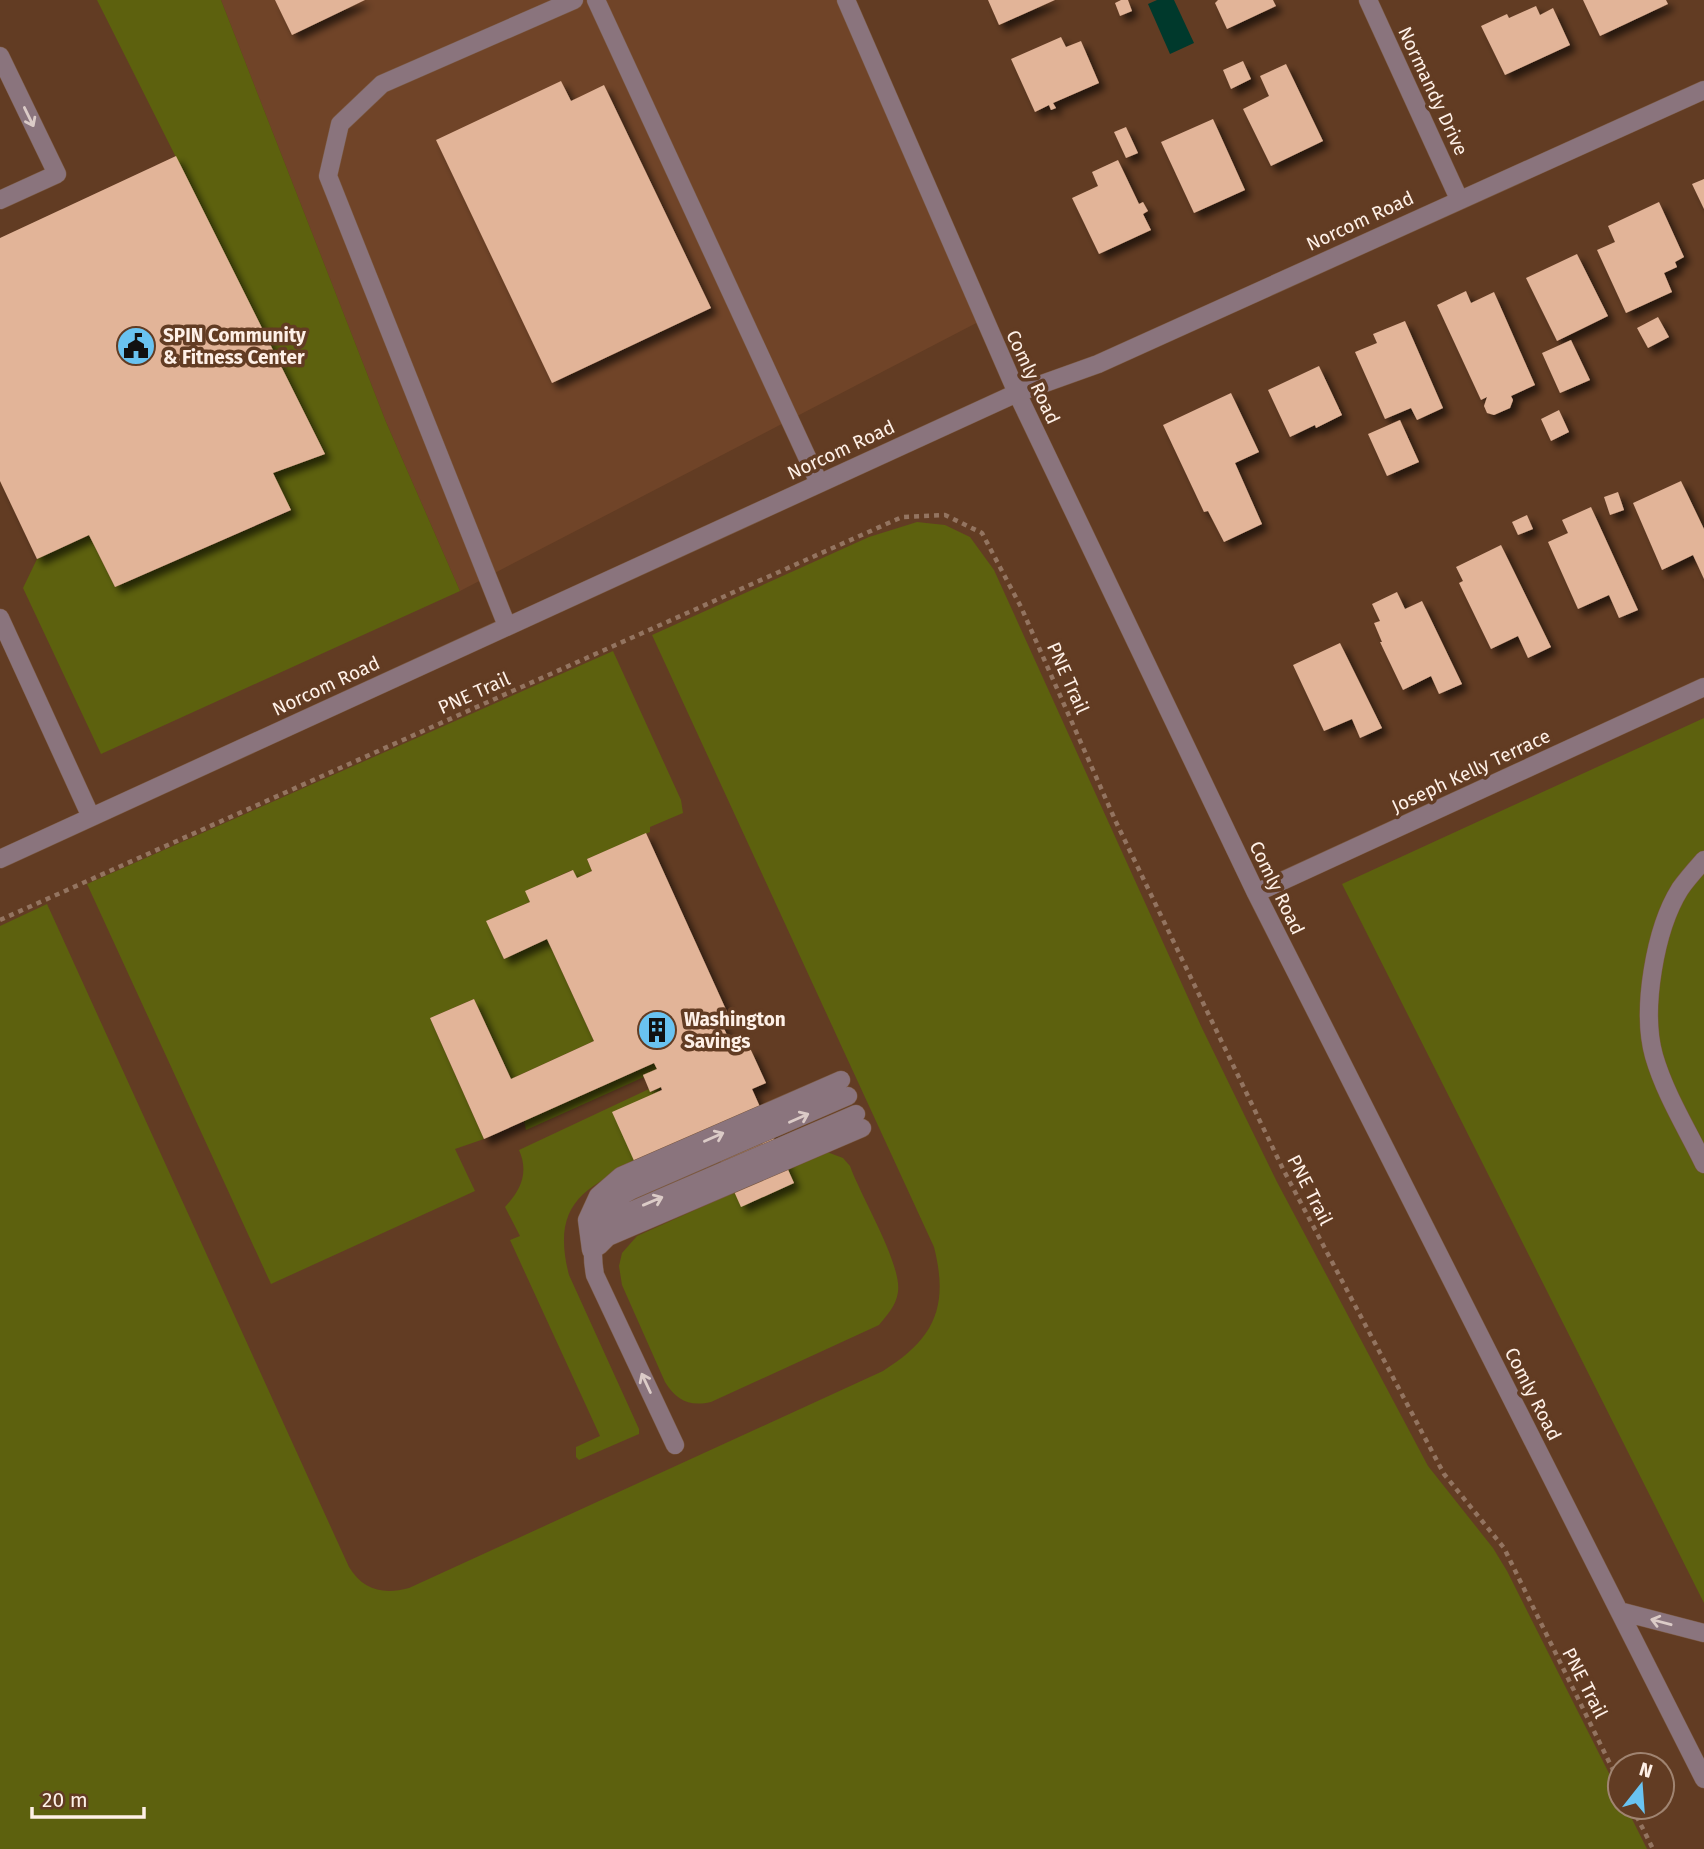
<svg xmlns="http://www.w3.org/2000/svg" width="1704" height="1849" viewBox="0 0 1704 1849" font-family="'Fira Sans',sans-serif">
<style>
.built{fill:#704428}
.green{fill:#5d610e}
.water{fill:#00392c}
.building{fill:#e2b498;filter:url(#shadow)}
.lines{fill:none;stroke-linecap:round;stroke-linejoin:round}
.minor-casing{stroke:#7b5942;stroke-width:19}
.path{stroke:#937460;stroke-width:4.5;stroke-dasharray:5 5;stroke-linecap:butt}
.minor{stroke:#8a747d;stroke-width:18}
.oneway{stroke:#dbcbc7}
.labels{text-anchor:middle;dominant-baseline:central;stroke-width:7;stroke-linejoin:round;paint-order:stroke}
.street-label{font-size:19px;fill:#fef0e7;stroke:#623c23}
.poi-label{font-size:19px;font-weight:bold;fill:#fef0e7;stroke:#623c23;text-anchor:start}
</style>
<defs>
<filter id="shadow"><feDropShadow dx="6" dy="6" stdDeviation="3.5" flood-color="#0009"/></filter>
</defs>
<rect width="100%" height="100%" fill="#623c23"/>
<path class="built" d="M221 0H846L984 319 460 591 386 422Z"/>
<path class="green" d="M97 0H221L386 422 460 591 101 754 23 588 37 559 89 535 115 587 290 511 273 473 325 454Z
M917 522 945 525 970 537 994 570 1201 1026 1277 1182 1428 1466 1493 1548 1507 1571 1620 1795V1807H1626L1647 1849H0V926L47 904 349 1567C363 1590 383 1595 409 1588L883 1371C935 1339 949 1306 934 1247L652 635 869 537Z
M613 651 681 800 683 813 650 827V832L587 859 592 871 577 878 572 870 526 891 530 902 487 921 504 959 547 939 594 1041 511 1079 474 999 430 1018 484 1139 455 1149 475 1191 271 1284 87 884Z
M1704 718V1603L1342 884Z
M654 1063 657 1069 643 1075 644 1077 526 1130 524 1121Z
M661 1087 636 1165C579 1187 552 1210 569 1275L639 1429V1434L579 1460 576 1457V1447L600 1436 510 1240 520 1236 505 1207C521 1190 529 1172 519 1150L649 1089 651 1092Z
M827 1152 843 1158 850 1166C861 1197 902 1264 898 1292 896 1306 887 1315 879 1325L711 1402C689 1407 676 1400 665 1382L622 1285 619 1266 622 1253 637 1236 735 1192 794 1183 787 1168Z"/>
<path class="water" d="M1157 0H1174L1194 43 1170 54 1148 4Z"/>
<path class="building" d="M275 0H365L292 35Z
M988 0H1055L999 25Z
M1121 0H1128L1132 11 1120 16 1115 3Z
M1218 0H1273L1276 6 1227 29 1215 3Z
M1583 0H1666L1668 4 1600 36Z
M1536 6 1540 15 1553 8 1570 45 1505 75 1481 26 1507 14 1509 18Z
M1061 37 1066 47 1081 41 1099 83 1053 103 1056 108 1051 110 1049 105 1035 112 1011 59Z
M1243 61 1251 79 1231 89 1223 70Z
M1286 64 1323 141 1271 166 1243 109 1269 96 1260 76Z
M561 81 571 101 604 85 711 308 552 383 436 140Z
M1213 119 1245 190 1194 213 1161 142Z
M1126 127 1138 153 1126 158 1114 132Z
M176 156 325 454 273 473 291 510 115 587 89 535 37 559 0 481V238Z
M1118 160 1139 204 1143 202 1148 211 1143 214 1151 230 1099 254 1072 198 1098 186 1092 172Z
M1704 179V209L1692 184Z
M1659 202 1684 257 1675 262 1677 267 1664 273 1672 292 1626 313 1597 250 1615 242 1608 226Z
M1577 254 1608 316 1557 341 1526 278Z
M1466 291 1471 303 1494 292 1535 385 1511 396 1513 400 1510 408 1494 415 1487 413 1484 406 1487 397 1481 400 1437 305Z
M1658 317 1669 337 1648 348 1637 328Z
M1405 321 1443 408 1417 420 1411 408 1385 419 1355 352 1377 343 1373 334Z
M1571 340 1590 380 1560 393 1542 353Z
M1319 366 1342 415 1316 428 1315 425 1290 437 1268 390Z
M1231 393 1259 452 1235 463 1262 524 1224 542 1208 511 1204 512 1163 425Z
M1559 410 1569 432 1551 441 1541 419Z
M1400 420 1419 462 1387 476 1368 434Z
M1681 481 1704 529V579L1693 555 1662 570 1633 503Z
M1618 492 1624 510 1610 515 1604 497Z
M1591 507 1638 610 1619 618 1609 595 1578 609 1548 542 1568 533 1562 520Z
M1527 515 1533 529 1518 535 1512 522Z
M1501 545 1551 647 1528 658 1518 636 1491 649 1459 583 1463 581 1456 567Z
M1397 592 1405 609 1422 601 1462 684 1439 694 1431 676 1403 690 1380 642H1382L1374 623 1380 621 1372 604Z
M1340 643 1382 728 1360 738 1352 719 1324 731 1293 665Z
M646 833 728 1014 719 1018 736 1054 750 1048 766 1083 752 1089 794 1183 741 1207 708 1133 636 1165 612 1112 662 1090 661 1087 650 1092 643 1075 657 1069 654 1063 484 1139 430 1018 474 999 511 1079 594 1041 547 939 504 959 486 921 530 902 525 891 573 870 577 878 592 871 587 859Z"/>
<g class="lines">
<defs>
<path id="minor" d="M596 0 819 483
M846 0 1017 393 1256 893 1704 1779
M1368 0 1459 199
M0 56 57 174 0 200
M0 618 91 817
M507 626 328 176 340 124 382 84 574 0
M0 859 1017 393 1098 364 1704 90
M1704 860C1696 869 1687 879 1680 889 1655 929 1641 1010 1654 1056 1665 1094 1687 1129 1704 1164
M1256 893 1704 687
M595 1222 602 1207 632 1190 848 1096
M599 1246 608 1237 862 1128
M591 1250 587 1220 598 1196 621 1176 841 1080
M675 1445 595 1275C589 1240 595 1233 624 1214L856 1114
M1619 1611 1704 1633"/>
</defs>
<use href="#minor" class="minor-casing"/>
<path class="path" d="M0 920 902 517 945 515 982 533 1021 607 1116 822 1283 1169 1444 1474 1504 1548 1620 1784
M1632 1807 1653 1849"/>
<use href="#minor" class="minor"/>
</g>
<defs><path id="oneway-shaft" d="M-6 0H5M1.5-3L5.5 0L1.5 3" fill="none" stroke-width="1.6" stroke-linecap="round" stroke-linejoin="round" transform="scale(1.75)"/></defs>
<g class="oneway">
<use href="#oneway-shaft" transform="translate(29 117) rotate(64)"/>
<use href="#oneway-shaft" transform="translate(799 1118) rotate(-24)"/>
<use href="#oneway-shaft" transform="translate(714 1137) rotate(-24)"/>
<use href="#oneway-shaft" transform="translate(653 1201) rotate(-23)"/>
<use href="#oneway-shaft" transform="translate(646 1383) rotate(-115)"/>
<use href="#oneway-shaft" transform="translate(1661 1622) rotate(-165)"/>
</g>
<defs>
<symbol id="civic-disc" viewBox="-11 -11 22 22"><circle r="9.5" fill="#69c3f1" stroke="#623c23"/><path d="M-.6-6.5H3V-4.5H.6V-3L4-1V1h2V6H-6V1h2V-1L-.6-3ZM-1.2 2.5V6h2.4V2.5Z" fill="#111"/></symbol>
<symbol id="building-disc" viewBox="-11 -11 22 22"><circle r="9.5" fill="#69c3f1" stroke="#623c23"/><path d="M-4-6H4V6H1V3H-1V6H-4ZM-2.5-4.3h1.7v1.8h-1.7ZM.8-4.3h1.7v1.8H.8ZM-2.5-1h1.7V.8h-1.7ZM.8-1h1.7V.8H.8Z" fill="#111"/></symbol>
</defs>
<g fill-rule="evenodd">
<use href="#civic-disc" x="114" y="324" width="44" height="44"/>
<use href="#building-disc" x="635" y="1008" width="44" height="44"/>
</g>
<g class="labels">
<g class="street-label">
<text transform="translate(1433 91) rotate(65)">Normandy Drive</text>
<text transform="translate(1360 221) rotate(-25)">Norcom Road</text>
<text transform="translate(1033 377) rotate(65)">Comly Road</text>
<text transform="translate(841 450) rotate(-25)">Norcom Road</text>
<text transform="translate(1068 678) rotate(66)">PNE Trail</text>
<text transform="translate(326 686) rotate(-25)">Norcom Road</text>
<text transform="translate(474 693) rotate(-24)">PNE Trail</text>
<text transform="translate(1471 771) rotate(-25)">Joseph Kelly Terrace</text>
<text transform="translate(1277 888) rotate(64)">Comly Road</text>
<text transform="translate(1310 1190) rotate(63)">PNE Trail</text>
<text transform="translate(1533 1394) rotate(63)">Comly Road</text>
<text transform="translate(1585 1683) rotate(63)">PNE Trail</text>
</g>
<g class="poi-label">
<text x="163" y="335">SPIN Community<tspan x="163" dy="22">&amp; Fitness Center</tspan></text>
<text x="684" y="1019">Washington<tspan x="684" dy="22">Savings</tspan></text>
</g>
</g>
<g transform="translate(1641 1786) rotate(17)"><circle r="33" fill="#623c23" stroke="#a08471" stroke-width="2"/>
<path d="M0-5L12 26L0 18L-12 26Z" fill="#69c3f1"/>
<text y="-10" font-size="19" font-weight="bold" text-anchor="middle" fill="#fef0e7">N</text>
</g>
<path d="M32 1807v10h112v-10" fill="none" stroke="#fef0e7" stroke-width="3.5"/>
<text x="42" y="1807" font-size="21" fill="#fef0e7" stroke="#623c23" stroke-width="5" paint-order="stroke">20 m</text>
</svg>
